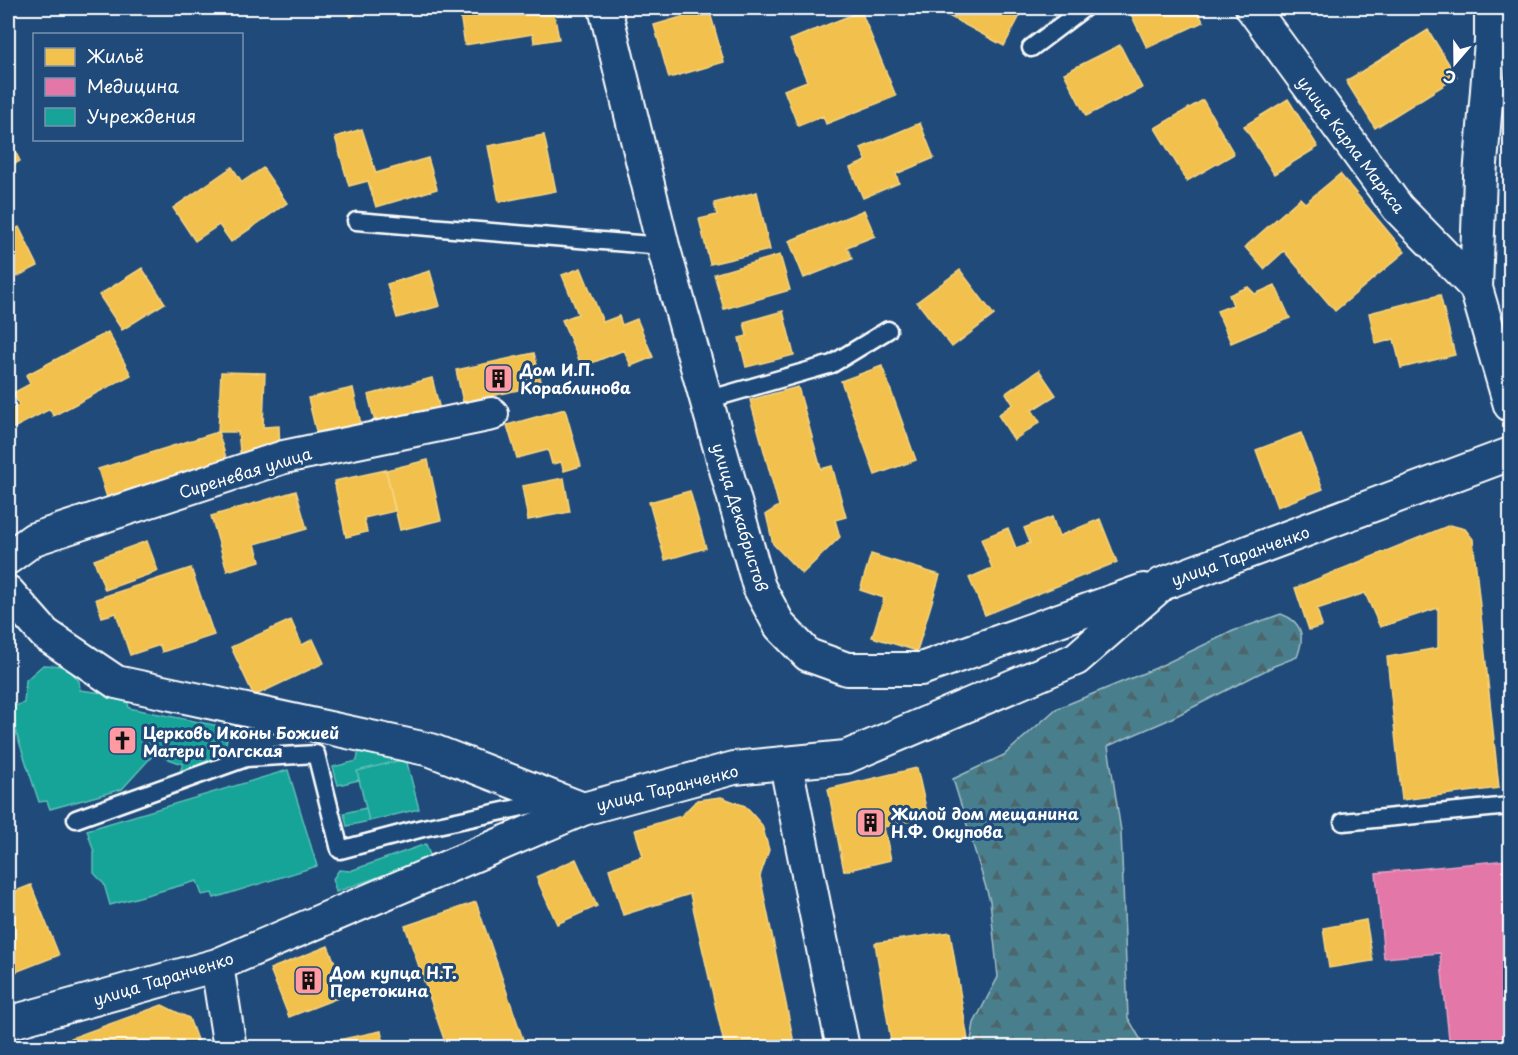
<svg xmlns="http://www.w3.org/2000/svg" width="1518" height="1055" viewBox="0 0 1518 1055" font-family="'Playpen Sans',sans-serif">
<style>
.forest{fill:url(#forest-firs);stroke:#a4bfc6;stroke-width:1.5}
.homes{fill:#f2c14e;stroke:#f6d483;stroke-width:1.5}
.health{fill:#e377a8;stroke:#eba0c2;stroke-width:1.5}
.public{fill:#17a398;stroke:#5dbfb7;stroke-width:1.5}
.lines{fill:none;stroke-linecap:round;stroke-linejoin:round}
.lane-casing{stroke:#fff;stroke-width:21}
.street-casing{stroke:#fff;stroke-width:36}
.lane{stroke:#1f4a7a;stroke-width:16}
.street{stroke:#1f4a7a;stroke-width:32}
.labels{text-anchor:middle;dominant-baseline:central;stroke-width:6;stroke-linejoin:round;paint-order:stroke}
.street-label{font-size:16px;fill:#fff;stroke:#1f4a7a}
.poi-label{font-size:16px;font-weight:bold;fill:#fff;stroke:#1f4a7a;text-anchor:start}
</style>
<defs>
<pattern id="forest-firs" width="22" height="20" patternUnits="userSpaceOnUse" patternTransform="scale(1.5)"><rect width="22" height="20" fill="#4a7f8d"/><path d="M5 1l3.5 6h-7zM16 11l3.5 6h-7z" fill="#4b666c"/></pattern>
</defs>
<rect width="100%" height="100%" fill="#1f4a7a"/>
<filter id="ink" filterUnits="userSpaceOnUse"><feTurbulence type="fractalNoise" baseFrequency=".0167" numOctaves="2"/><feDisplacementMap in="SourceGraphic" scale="12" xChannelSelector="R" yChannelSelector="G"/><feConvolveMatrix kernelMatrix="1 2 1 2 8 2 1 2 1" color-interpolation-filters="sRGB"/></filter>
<g filter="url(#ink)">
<path class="forest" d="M1281 614C1303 622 1305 637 1297 657L1274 666 1166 721 1108 746 1121 831 1128 1018 1145 1047H965L970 1046 974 1023 998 977 990 901 953 779 1004 755 1056 709 1156 668 1233 631Z"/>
<path class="homes" d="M345 8H365L351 17Z
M459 8H553L559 39 534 43 533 34 465 45Z
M943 8H1024L1004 46 941 12Z
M1141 8H1197L1203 22 1147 48 1130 12Z
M709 9 724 62 669 78 654 25Z
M861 11 896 96 826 124 823 116 798 126 784 90 807 81 790 40Z
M1428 30 1457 77 1375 128 1346 81Z
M1120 45 1142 88 1086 116 1064 73Z
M1288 99 1318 147 1274 174 1244 126Z
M1203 100 1234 154 1187 181 1155 128Z
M920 123 934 158 896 174 899 183 863 198 850 168 866 161 861 148Z
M362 129 376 173 428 158 437 189 376 207 368 181 349 186 335 137Z
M544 135 556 191 499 202 488 146Z
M8 137 20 161 8 168Z
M232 167 242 182 263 168 287 203 231 242 219 225 195 241 173 208Z
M1340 174 1405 252 1335 311 1284 251 1264 269 1245 247 1300 198 1305 203Z
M757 192 770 250 710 264 699 219 717 215 714 203Z
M864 210 875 236 847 247 852 259 804 278 789 241Z
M19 227 38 266 8 281V233Z
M780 255 790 290 724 309 714 274Z
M142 268 165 303 122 330 99 295Z
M581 268 603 322 619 316 622 325 637 319 653 357 631 366 624 350 582 367 562 320 578 314 562 275Z
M960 270 994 315 952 347 917 302Z
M430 271 440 306 397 318 387 284Z
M1275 285 1290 318 1231 343 1217 311 1233 305 1229 295 1248 287 1255 294Z
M1440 295 1455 355 1401 368 1394 339 1376 344 1369 313Z
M783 311 794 355 746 367 739 338 747 336 744 322Z
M108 332 131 375 53 416 50 409 8 431V411L19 405 13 393 30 384 26 375Z
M534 353 542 385 463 402 456 370Z
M882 366 916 460 875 475 841 381Z
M1039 370 1056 395 1032 410 1040 422 1014 440 998 415 1013 404 1006 393Z
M221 372 265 373 263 427 279 426 280 452 241 460 238 432H218Z
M432 378 441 414 377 430 368 395Z
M798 387 821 469 832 466 846 517 835 520 840 537 802 574 773 544 766 514 779 506 750 400Z
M353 388 362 429 318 439 308 398Z
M565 409 581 466 564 471 561 462 552 464 548 450 517 458 507 425Z
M218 432 229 467 109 504 98 469Z
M1301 433 1323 489 1277 507 1256 450Z
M428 460 441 520 400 530 386 470Z
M386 470 395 511 364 518 367 532 346 537 334 481Z
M564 478 570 512 528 520 522 486Z
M296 491 307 529 255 544 260 561 227 571 211 516Z
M690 491 706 548 665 560 649 502Z
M1052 517 1059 536 1100 519 1117 562 985 615 969 578 992 568 981 539 1008 528 1016 548 1030 543 1024 528Z
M1450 525 1465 529 1473 539 1499 788 1402 800 1387 657 1438 648V608L1380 627 1365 593 1317 609 1322 626 1309 630 1295 588Z
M147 541 158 571 105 590 94 560Z
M871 554 940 575 917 651 872 637 884 598 860 590Z
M191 568 214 635 162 652 160 645 130 655 116 613 102 617 96 599Z
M291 620 302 645 313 639 324 663 254 696 231 647Z
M917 768 928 817 884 827 891 860 844 871 828 789Z
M721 797 745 806 762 825 769 850 760 876 794 1043 772 1048H725L690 894 623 915 609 869 643 856 635 830 681 816 697 800Z
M576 859 597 906 557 924 536 877Z
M31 885 59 955 8 975V894Z
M476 902 526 1048H447L405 926Z
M1366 920 1373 961 1329 968 1323 928Z
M950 932 968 1040 924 1048H892L875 943Z
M328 946 348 994 289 1017 270 969Z
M162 1005 189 1018 200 1048H68L71 1038Z
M381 1031 384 1048H334L333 1041Z"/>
<path class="health" d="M1507 860 1510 891V1048H1450L1440 953 1384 958 1376 873Z"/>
<path class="public" d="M43 665 67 666 79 681 80 690 126 696 129 708 229 728 223 758 180 772 183 764 154 754 122 789 50 809 47 801 39 802 8 708 24 703 26 680Z
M360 744 406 759 357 771 359 780 338 785 333 767 357 761Z
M406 759 419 809 369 821 357 771Z
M288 770 317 866 214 898 212 893 202 895 197 881 110 905 104 884 94 873V852L87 830Z
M366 808 369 821 347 826 344 813Z
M426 844 431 858 336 892 333 879 339 870 350 871Z"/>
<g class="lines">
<defs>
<path id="lane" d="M1031 48 1084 8
M356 221 663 246
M707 400 832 364 888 330
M76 819 246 758 316 754 340 850 423 828 551 801
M1343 822 1510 806"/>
<path id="street" d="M605 8 663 246 759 587 780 626 808 655 847 669H921L1144 590
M1252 8 1398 208 1476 288 1510 405
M1476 288 1480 176 1491 41V8
M8 558 34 539 284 457 492 414
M8 592 45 634 116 682 431 750 583 809
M786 765 843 1048
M217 965 230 1048
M8 1023 217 965 583 809 734 768 846 757 1076 659 1162 584 1510 454"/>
</defs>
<use href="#lane" class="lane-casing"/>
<use href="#street" class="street-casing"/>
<use href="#lane" class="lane"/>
<use href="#street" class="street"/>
</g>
</g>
<defs>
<symbol id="building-square" viewBox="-11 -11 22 22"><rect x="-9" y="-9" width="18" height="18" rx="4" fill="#ff9aa2" stroke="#1f4a7a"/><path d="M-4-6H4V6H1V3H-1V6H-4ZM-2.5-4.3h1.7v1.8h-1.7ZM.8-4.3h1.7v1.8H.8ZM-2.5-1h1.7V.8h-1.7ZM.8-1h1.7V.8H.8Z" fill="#111"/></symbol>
<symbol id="church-square" viewBox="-11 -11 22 22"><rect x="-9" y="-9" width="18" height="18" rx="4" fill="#ff9aa2" stroke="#1f4a7a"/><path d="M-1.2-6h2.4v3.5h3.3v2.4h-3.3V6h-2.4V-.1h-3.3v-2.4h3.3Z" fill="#111"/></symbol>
</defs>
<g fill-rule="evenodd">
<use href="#building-square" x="482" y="362" width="33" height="33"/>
<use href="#church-square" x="106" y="724" width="33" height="33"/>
<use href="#building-square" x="854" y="806" width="33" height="33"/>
<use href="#building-square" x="292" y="964" width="33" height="33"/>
</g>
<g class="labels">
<g class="street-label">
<text transform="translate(1352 144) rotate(53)">улица Карла Маркса</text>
<text transform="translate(245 472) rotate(-17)">Сиреневая улица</text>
<text transform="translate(741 517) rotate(73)">улица Декабристов</text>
<text transform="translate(1240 555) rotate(-20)">улица Таранченко</text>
<text transform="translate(667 787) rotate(-14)">улица Таранченко</text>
<text transform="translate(163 978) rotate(-17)">улица Таранченко</text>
</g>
<g class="poi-label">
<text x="520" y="369">Дом И.П.<tspan x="520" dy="18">Кораблинова</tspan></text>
<text x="143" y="732">Церковь Иконы Божией<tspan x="143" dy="18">Матери Толгская</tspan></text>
<text x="891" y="813">Жилой дом мещанина<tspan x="891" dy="18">Н.Ф. Окупова</tspan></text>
<text x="330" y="972">Дом купца Н.Т.<tspan x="330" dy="18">Перетокина</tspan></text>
</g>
</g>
<rect width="1518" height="1055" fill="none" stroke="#1f4a7a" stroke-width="30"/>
<rect x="15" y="15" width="1488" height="1025" fill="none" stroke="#fff" stroke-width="2" filter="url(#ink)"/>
<rect x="33" y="33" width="210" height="108" fill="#1f4a7a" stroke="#7992af" stroke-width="1.5"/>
<rect x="45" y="48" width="30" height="18" fill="#f2c14e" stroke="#7992af" stroke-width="1.5"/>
<text x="87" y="63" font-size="18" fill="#ffffff">Жильё</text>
<rect x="45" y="78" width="30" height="18" fill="#e377a8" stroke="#7992af" stroke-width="1.5"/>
<text x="87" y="93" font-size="18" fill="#ffffff">Медицина</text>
<rect x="45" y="108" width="30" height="18" fill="#17a398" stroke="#7992af" stroke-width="1.5"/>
<text x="87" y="123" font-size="18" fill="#ffffff">Учреждения</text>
<g transform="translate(1455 63) rotate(200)" stroke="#1f4a7a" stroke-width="4.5" paint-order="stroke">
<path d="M0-4.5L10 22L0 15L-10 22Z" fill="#ffffff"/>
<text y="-9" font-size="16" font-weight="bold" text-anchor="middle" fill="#ffffff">С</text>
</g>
</svg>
